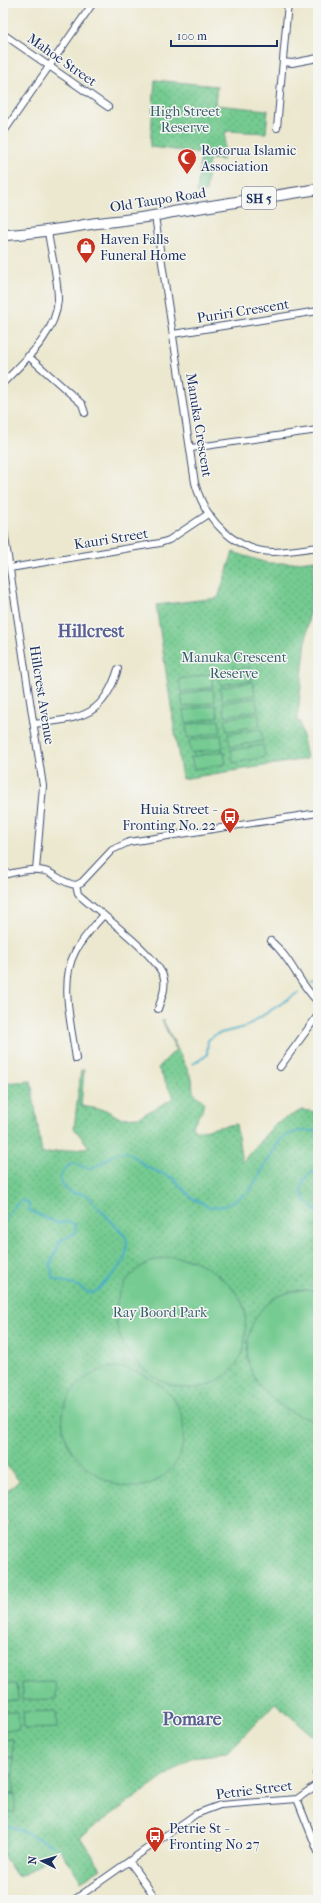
<svg xmlns="http://www.w3.org/2000/svg" width="321" height="1903" viewBox="0 0 321 1903" font-family="'IM FELL French Canon',serif">
<style>
.green{fill:url(#green-dots);stroke:#487d78}
.pitch{fill:#74cb91;stroke:#487d78}
.lines{fill:none;stroke-linecap:round;stroke-linejoin:round}
.stream{stroke:#48adc8;stroke-width:2}
.minor-casing{stroke:#3a4b6f;stroke-width:8}
.trunk-casing{stroke:#3a4b6f;stroke-width:12}
.minor{stroke:#fff;stroke-width:6}
.trunk{stroke:#fff;stroke-width:10}
.labels{text-anchor:middle;dominant-baseline:central;stroke-width:3;stroke-linejoin:round;paint-order:stroke}
.shield{fill:#f6f6f2;stroke:#5d6b8a;stroke-width:1}
.shield-label{font-size:13px;font-weight:bold;fill:#1b2f5e}
.street-label{font-size:14px;fill:#1b2f5e;stroke:#f6f6f2}
.park-label{font-size:14px;fill:#365e6d;stroke:#f6f6f2}
.poi-label{font-size:14px;fill:#1b2f5e;stroke:#f6f6f2;text-anchor:start}
.district-label{font-size:18px;font-weight:bold;fill:#585f93;stroke:#f6f6f2}
</style>
<defs>
<pattern id="green-dots" width="8" height="8" patternUnits="userSpaceOnUse"><rect width="8" height="8" fill="#74cb91"/><path d="M2 2h.1M6 6h.1" fill="none" stroke="#5ea57a" stroke-width="1.8" stroke-linecap="round"/></pattern>
</defs>
<rect width="100%" height="100%" fill="#f6f6f2"/>
<filter id="ink" filterUnits="userSpaceOnUse"><feTurbulence type="fractalNoise" baseFrequency=".025" numOctaves="2"/><feDisplacementMap in="SourceGraphic" scale="8" xChannelSelector="R" yChannelSelector="G"/><feConvolveMatrix kernelMatrix="1 2 1 2 8 2 1 2 1" color-interpolation-filters="sRGB"/></filter>
<filter id="wash" filterUnits="userSpaceOnUse"><feTurbulence type="fractalNoise" baseFrequency=".012" numOctaves="4" result="noise"/><feDisplacementMap in="SourceGraphic" scale="16" xChannelSelector="R" yChannelSelector="G"/><feGaussianBlur stdDeviation="0.9" result="paint"/><feColorMatrix in="noise" values="0 0 0 0 0 0 0 0 0 0 0 0 0 0 0 0 0 1.4 0 .05"/><feComposite in="paint" operator="in"/></filter>
<g filter="url(#wash)">
<rect width="100%" height="100%" fill="#ece8cf"/>
<path class="green" d="M155 80 217 86 215 105 268 110 266 133 226 131 223 160 209 159 206 192 197 193 201 153 150 147Z
M233 552 267 563H291L315 560 297 722H300L307 759 182 779 156 605 218 598Z
M163 1020 192 1079 193 1092 204 1102 202 1111 192 1126 196 1131 236 1124 242 1162 276 1123 302 1110 318 1112V1740L275 1703 227 1753 192 1757 80 1837 101 1868 81 1881 60 1849 27 1873 17 1876 3 1855V1528L9 1524 3 1516V1494L19 1481 3 1461V1083L31 1081 42 1154 89 1147 74 1128 81 1070H84L81 1106 106 1110 120 1118 139 1117 174 1098 158 1068 176 1049 162 1021Z"/>
<path class="pitch" d="M250 667 252 680 220 685 218 673Z
M211 674 213 687 181 692 179 679Z
M253 682 255 695 222 700 220 688Z
M213 689 215 702 183 707 181 695Z
M255 698 258 710 225 716 223 703Z
M216 705 218 717 186 723 184 710Z
M258 713 260 726 227 731 225 719Z
M219 720 221 732 188 738 186 725Z
M261 729 263 741 230 747 228 734Z
M221 735 223 748 191 753 189 741Z
M263 745 265 757 233 763 231 750Z
M224 751 226 764 194 769 191 757Z
M172 1257C180 1258 188 1258 196 1262 215 1270 241 1291 245 1312 246 1319 245 1327 245 1334 245 1353 239 1365 223 1377 172 1417 89 1341 124 1285 135 1267 151 1259 172 1257Z
M304 1290 318 1291V1421C293 1417 267 1399 254 1377 241 1353 248 1319 269 1302 279 1294 292 1291 304 1290Z
M115 1367C142 1369 174 1389 182 1416 184 1424 183 1433 183 1441 181 1456 176 1467 163 1476 138 1496 109 1486 87 1467 81 1461 73 1454 69 1446 50 1409 76 1372 115 1367Z
M55 1682 56 1699 22 1700V1683Z
M3 1684H17L18 1701H3Z
M56 1711 57 1728 24 1729 23 1712Z
M3 1712H18L19 1730H3Z
M13 1739V1757H3V1740Z
M3 1758H13L14 1775H3Z
M3 1776H14V1794H3Z
M15 1794V1812H3V1795Z"/>
<g class="lines">
<path class="stream" d="M312 984 318 980
M193 1064 207 1055 208 1040 217 1034 245 1027 299 992
M318 1168 304 1179 301 1191 306 1200 318 1213
M3 1223 14 1207 21 1201H26L29 1204V1210L57 1223 69 1222 75 1224V1233L60 1241 50 1265 54 1279 78 1286 89 1293C97 1292 99 1289 104 1283 119 1269 130 1260 126 1237L86 1194C71 1193 67 1194 60 1179L63 1171 71 1163 92 1169 116 1153 126 1152 138 1159 146 1167 173 1178 192 1198 210 1207 225 1206 249 1192 281 1139C291 1131 306 1129 318 1132
M3 1823 53 1845"/>
</g>
</g>
<g filter="url(#ink)">
<g class="lines">
<defs>
<path id="minor" d="M3 34 108 107
M283 62 292 63 318 58
M277 128 288 3
M3 133 93 3
M155 216 195 483C205 519 233 550 272 552 288 552 303 549 318 547
M173 334 318 311
M28 356 82 404 85 413
M3 383C25 360 56 334 58 300 58 277 51 254 48 232
M191 448 318 430
M3 524 43 786 36 870
M10 568 160 543 169 540 208 514
M34 724C80 718 103 718 118 669
M3 875C18 872 36 866 50 873 59 877 65 884 76 885
M76 885 82 882 112 850 129 842 318 813
M76 885 78 893C96 910 161 958 164 979 166 990 161 999 158 1009
M271 941C291 958 299 984 318 1002
M76 1059C72 1027 59 982 75 952 82 939 93 927 103 916
M280 1067 318 1015
M317 1773 318 1776
M297 1799 318 1852
M129 1861 157 1900
M74 1900 196 1814 220 1805 297 1799 318 1784"/>
<path id="trunk" d="M3 235C35 234 65 228 97 223 123 220 148 218 173 212L318 189"/>
</defs>
<use href="#minor" class="minor-casing"/>
<use href="#trunk" class="trunk-casing"/>
<use href="#minor" class="minor"/>
<use href="#trunk" class="trunk"/>
</g>
</g>
<defs>
<symbol id="mosque-pin" viewBox="-11 -11 22 30"><path d="M0 17L-7.5 6A9.5 9.5 0 1 1 7.5 6Z" fill="#c8321e" stroke="#f6f6f2"/><path d="M3.5-4.9A6 6 0 1 0 3.5 4.9A5 5 0 1 1 3.5-4.9Z" fill="#fff"/></symbol>
<symbol id="shop-pin" viewBox="-11 -11 22 30"><path d="M0 17L-7.5 6A9.5 9.5 0 1 1 7.5 6Z" fill="#c8321e" stroke="#f6f6f2"/><path d="M-5-2.5h2.3a2.7 3.5 0 0 1 5.4 0H5L5.5 6h-11ZM-1.5-2.5h3a1.5 2.3 0 0 0-3 0Z" fill="#fff"/></symbol>
<symbol id="bus-pin" viewBox="-11 -11 22 30"><path d="M0 17L-7.5 6A9.5 9.5 0 1 1 7.5 6Z" fill="#c8321e" stroke="#f6f6f2"/><path d="M-5-6H5V4H4V6H2V4H-2V6H-4V4H-5ZM-3.5-4V0h7V-4ZM-3.5 1.2v1.5H-2V1.2ZM2 1.2v1.5H3.5V1.2Z" fill="#fff"/></symbol>
</defs>
<g fill-rule="evenodd">
<use href="#mosque-pin" x="176" y="147" width="22" height="30"/>
<use href="#shop-pin" x="75" y="236" width="22" height="30"/>
<use href="#bus-pin" x="219" y="806" width="22" height="30"/>
<use href="#bus-pin" x="144" y="1825" width="22" height="30"/>
</g>
<g class="labels">
<rect class="shield" x="242" y="187" width="34" height="22" rx="3"/>
<g class="shield-label">
<text x="259" y="198">SH 5</text>
</g>
<g class="street-label">
<text transform="translate(62 60) rotate(35)">Mahoe Street</text>
<text transform="translate(158 200) rotate(-9)">Old Taupo Road</text>
<text transform="translate(243 311) rotate(-9)">Puriri Crescent</text>
<text transform="translate(199 425) rotate(81)">Manuka Crescent</text>
<text transform="translate(111 539) rotate(-9)">Kauri Street</text>
<text transform="translate(42 695) rotate(81)">Hillcrest Avenue</text>
<text transform="translate(254 1790) rotate(-7)">Petrie Street</text>
</g>
<g class="park-label">
<text x="185" y="111">High Street<tspan x="185" dy="16">Reserve</tspan></text>
<text x="234" y="657">Manuka Crescent<tspan x="234" dy="16">Reserve</tspan></text>
<text x="160" y="1312">Ray Boord Park</text>
</g>
<g class="poi-label">
<text x="201" y="150">Rotorua Islamic<tspan x="201" dy="16">Association</tspan></text>
<text x="100" y="239">Haven Falls<tspan x="100" dy="16">Funeral Home</tspan></text>
<text x="216" y="809" text-anchor="end">Huia Street -<tspan x="216" dy="16">Fronting No. 22</tspan></text>
<text x="169" y="1828">Petrie St -<tspan x="169" dy="16">Fronting No 27</tspan></text>
</g>
<g class="district-label">
<text x="91" y="631">Hillcrest</text>
<text x="192" y="1719">Pomare</text>
</g>
</g>
<rect width="321" height="1903" fill="none" stroke="#f6f6f2" stroke-width="16"/>
<g transform="translate(42 1861) rotate(275)" stroke="#f6f6f2" stroke-width="3" paint-order="stroke">
<path d="M0-3L7 15L0 10L-7 15Z" fill="#1b2f5e"/>
<text y="-6" font-size="11" font-weight="bold" text-anchor="middle" fill="#1b2f5e">N</text>
</g>
<path d="M171 40v6h106v-6" fill="none" stroke="#1b2f5e" stroke-width="2"/>
<text x="177" y="40" font-size="12" fill="#1b2f5e" stroke="#f6f6f2" stroke-width="3" paint-order="stroke">100 m</text>
</svg>
